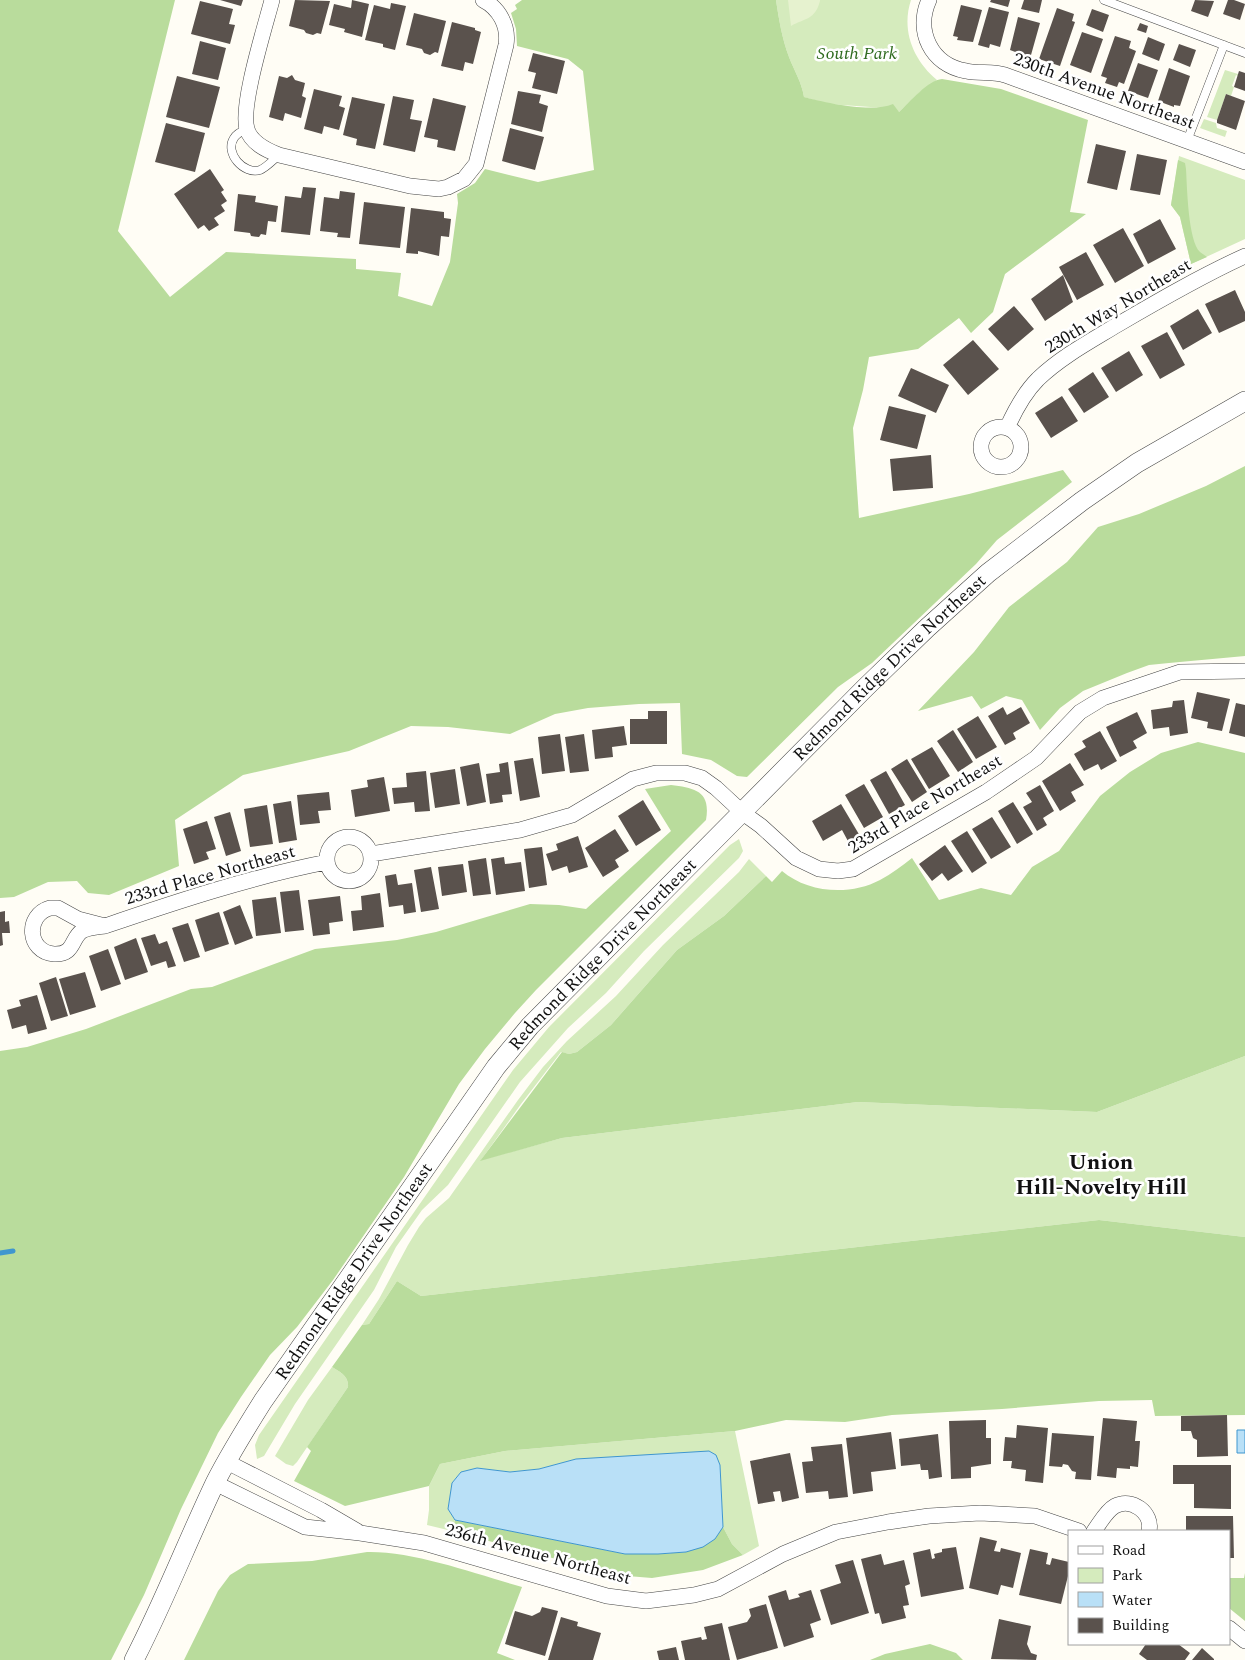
<svg xmlns="http://www.w3.org/2000/svg" width="1245" height="1660" viewBox="0 0 1245 1660" font-family="Spectral,serif">
<style>
.green{fill:#d5ebbd}
.forest{fill:#b9dc9c}
.pitch{fill:#e6f2cf}
.water{fill:#b9e0f7;stroke:#3f96cf}
.lines{fill:none;stroke-linecap:round;stroke-linejoin:round}
.stream{stroke:#3f96cf;stroke-width:5}
.building{fill:#5a524d}
.service-casing{stroke:#444;stroke-width:9}
.minor-casing{stroke:#444;stroke-width:16}
.tertiary-casing{stroke:#444;stroke-width:20}
.service{stroke:#fff;stroke-width:8}
.minor{stroke:#fff;stroke-width:15}
.tertiary{stroke:#fff;stroke-width:19}
.labels{text-anchor:middle;dominant-baseline:central;stroke-width:5;stroke-linejoin:round;paint-order:stroke}
.park-label{font-size:18px;font-style:italic;fill:#2f6b1f;stroke:#fff}
.street-label{font-size:18px;fill:#111;stroke:#fff}
.district-label{font-size:22px;font-weight:bold;fill:#111;stroke:#fff}
</style>
<rect width="100%" height="100%" fill="#fffdf5"/>
<path class="green" d="M776 0H911C901 30 913 60 937 80L920 92 899 112 885 108 827 104 804 97C802 83 794 70 789 57 782 38 779 20 776 0Z
M1225 70 1238 74V76L1236 75 1232 86 1234 87 1231 96 1226 94 1217 120 1207 117Z
M1204 119 1216 123 1217 128 1227 131 1225 137 1200 128Z
M1179 156 1245 180V239L1191 264 1180 217 1171 205Z
M739 839 743 851 739 858 644 951 606 993 568 1028 520 1082 448 1185 422 1210 396 1247 374 1290 295 1404 264 1456 257 1459 255 1445 259 1435 513 1070 549 1027 730 845Z
M749 859 766 876 724 916 677 950 611 1025 577 1052 569 1054 561 1052 521 1104 481 1160 562 1138 858 1102 1097 1112 1245 1056V1237L1099 1220 421 1296 397 1281 369 1324 362 1325 379 1299 408 1245 419 1227 426 1218 449 1198 518 1100 543 1067 567 1041 616 996 663 945 739 872Z
M332 1367C340 1372 349 1376 348 1387L297 1462 293 1466 286 1464 275 1456 308 1400Z
M735 1431 759 1546 743 1555 732 1544 723 1527 720 1465 576 1459 539 1469 510 1472 477 1468 461 1472 452 1483 448 1509 455 1520 452 1531 427 1525 429 1510V1486L440 1464 505 1451Z"/>
<path class="forest" d="M0 0H175L118 231 170 297 226 252 356 259V269L401 273 398 296 432 306 450 262 458 203 457 194 475 183 485 169 538 182 594 170 583 71 568 59 517 46 516 29 511 13 517 9 515 5 522 0H776C779 20 782 38 789 57 794 70 802 83 804 97 826 103 872 113 893 104L899 112C910 102 928 80 942 79L1001 89 1088 120 1070 212 1086 214 1005 274 993 312 971 333 959 318 918 349 869 357 863 390 853 428 859 518 969 494 1063 470 1072 482 997 540 976 564 872 663 838 687 747 777 737 776 711 760 682 754 680 703 639 704 588 708 555 714 510 734 448 727 411 726 349 751 243 775 175 820 179 866 109 895 88 893 77 881 48 882 14 897 0 898Z
M1178 160 1185 163 1186 169C1187 186 1188 241 1200 252 1202 254 1205 255 1207 257L1191 264 1180 217 1171 205Z
M1245 466V656L1169 663 1149 665 1127 673 1083 691 1060 708 1040 730 1022 700 1006 696 981 709 972 696 918 711 974 652 1009 607 1067 562 1098 527 1139 514 1206 486Z
M1198 742 1245 753V1056L1097 1112 858 1102 562 1138 480 1161 562 1052 569 1054 577 1052 611 1025 677 950 724 916 766 876 772 882 782 871C808 893 850 896 880 880 891 874 902 866 912 858L939 900 981 888 1011 895 1032 867 1059 851 1100 796 1130 772 1161 753Z
M671 785C695 788 711 791 706 820L536 990 515 1013 485 1049 459 1084 404 1177 333 1280 297 1327 270 1355 241 1397 218 1433 181 1509 144 1595 111 1660H0V1051L27 1047 86 1029 191 989 212 987 315 949 397 940 436 932 530 904 559 905 586 909 671 831 645 789Z
M1099 1220 1245 1237V1415L1155 1416 1152 1400 1099 1401 1002 1409 892 1415 845 1422 786 1420 735 1431 505 1451 440 1464 429 1486 345 1506 294 1481 311 1451 307 1447 348 1387C349 1376 340 1372 332 1367L362 1325 369 1324 397 1281 421 1296Z
M455 1520 625 1554H658L686 1552 715 1539 723 1527 732 1544 743 1555 703 1570 652 1578 615 1575 452 1531Z
M367 1552C414 1551 476 1574 522 1587L497 1653 515 1660H184L218 1591 230 1575 248 1564 312 1561Z
M1245 1573V1621L1229 1608V1578H1244Z
M930 1644 956 1653 963 1660H870L885 1654Z"/>
<path class="pitch" d="M788 0H820V1C815 20 805 18 791 26Z"/>
<path class="water" d="M1237 1430H1245V1453H1237Z
M709 1451 716 1455 720 1465 723 1527 715 1539 703 1547 686 1552 658 1554H625L455 1520 448 1509 452 1483 461 1472 477 1468 510 1472 539 1469 576 1459Z"/>
<g class="lines">
<path class="stream" d="M0 1253 13 1251"/>
</g>
<path class="building" d="M220 0H243L241 6Z
M295 0 330 1 321 34 317 33 313 35 306 33 304 30 289 26Z
M352 0 369 4 362 37 344 32 345 29 329 25 334 4 351 8Z
M991 0H1010L1008 7 990 2Z
M1024 0H1042L1039 13 1021 9Z
M1195 0 1214 1 1208 17 1191 11Z
M1228 0H1234L1245 4 1240 20 1223 14Z
M200 1 233 9 229 24 235 25 230 44 191 34Z
M391 3 406 6 395 50 383 47V44L365 40 374 5 390 9Z
M961 5 982 10 973 42 957 40 958 37 953 36Z
M989 7 1009 12 1000 47 990 44 989 48 978 45Z
M1057 8 1074 14 1072 21 1075 22 1060 66 1039 59Z
M1092 9 1109 15 1103 32 1086 25Z
M414 13 446 21 438 53 435 52 430 55 424 53 422 49 406 45Z
M1018 17 1040 23 1031 55 1027 54 1026 56 1010 50Z
M452 22 475 28V30L481 32 473 64 465 62 463 71 441 66Z
M1140 23 1148 26 1146 33 1137 30Z
M1082 32 1103 39 1091 73 1070 65Z
M1115 36 1131 41 1129 48 1136 51 1124 84 1119 82 1117 87 1105 83 1107 78 1101 76Z
M1148 37 1165 44 1159 61 1142 54Z
M200 41 226 48 218 80 192 74Z
M1179 44 1196 50 1190 67 1173 60Z
M533 53 565 61 557 94 532 88 536 73 528 71Z
M1138 63 1158 70 1148 98 1128 91Z
M1169 68 1190 76 1180 106 1174 105V107L1158 101Z
M1239 71 1245 73V91L1234 87Z
M292 75 295 80 305 83 302 96 306 98 301 118 285 113 283 121 269 117 279 76 287 78Z
M177 76 220 87 209 128 166 117Z
M314 89 342 96 339 106 345 108 339 130 324 126 322 134 304 129Z
M518 91 541 95 539 103 548 106 542 132 511 124Z
M1226 94 1245 101 1236 130 1217 123V120Z
M393 96 414 100 410 119 422 121 415 152 383 145Z
M352 97 385 104 375 149 356 145 357 139 343 135Z
M433 98 466 106 455 151 437 147 438 140 424 137Z
M166 123 205 133 195 172 155 162Z
M510 128 544 137 535 170 502 161Z
M1096 144 1126 151 1117 190 1087 183Z
M1137 154 1167 160 1160 195 1130 190Z
M210 169 224 190 221 192 227 201 221 205 225 211 214 218 219 225 209 231 204 225 198 229 174 194Z
M303 187 316 188 310 235 281 232 285 196 301 198Z
M340 191 355 193 350 238 337 237 338 233 320 231 324 197 339 199Z
M238 194 256 196 255 202 278 206 276 222 268 221 266 235 261 234 259 237 251 236 250 233 234 231Z
M364 202 405 207 400 248 359 244Z
M411 208 444 212V218L451 219 449 237 441 236 439 256 418 251V254L406 253Z
M1160 219 1176 249 1148 264 1133 234Z
M1123 228 1144 266 1115 283 1093 245Z
M1086 252 1104 285 1077 300 1059 267Z
M1063 275 1073 302 1045 321 1031 299Z
M1235 290 1245 312V321L1219 333 1205 304Z
M1014 306 1034 329 1008 351 988 329Z
M1198 309 1212 333 1183 350 1170 326Z
M1167 332 1185 365 1160 379 1141 346Z
M973 340 999 369 968 395 943 365Z
M1129 351 1143 375 1116 392 1101 368Z
M911 368 949 385 936 413 898 396Z
M1093 372 1109 397 1084 413 1068 389Z
M1062 396 1078 421 1051 438 1035 413Z
M889 406 926 415 917 449 880 440Z
M931 455 933 488 893 491 890 459Z
M1197 692 1230 699 1222 731 1207 728 1208 722 1191 718Z
M1184 700 1188 733 1170 736 1169 727 1153 729 1151 710 1172 707 1173 701Z
M1236 703 1245 705V737L1229 733Z
M1003 707 1007 715 1021 707 1030 723 1013 733 1016 739 1005 745 988 716Z
M648 711H667V744H630V719H648Z
M1137 712 1147 733 1133 741 1137 748 1120 757 1106 727Z
M978 716 997 747 976 759 957 729Z
M624 726 627 745 612 747 613 757 595 759 592 730Z
M953 730 973 762 958 772 937 741Z
M1100 731 1117 761 1101 770 1098 764 1084 771 1074 754 1086 747 1082 741Z
M560 734 565 771 542 774 538 737Z
M584 734 589 771 570 773 565 737Z
M932 747 950 776 929 789 911 759Z
M533 758 540 797 520 801 514 761Z
M907 759 927 792 912 802 891 769Z
M508 762 512 794 502 795 503 802 490 804 486 774 500 772 499 764Z
M479 763 486 802 467 806 460 767Z
M1070 763 1084 785 1071 792 1076 801 1060 811 1042 781Z
M455 769 460 804 435 808 430 773Z
M426 771 430 811 415 812 414 802 394 804 392 788 407 787 406 773Z
M886 771 905 805 889 814 870 780Z
M384 777 390 811 355 817 351 790 368 787 367 780Z
M864 784 883 817 864 828 845 795Z
M1040 785 1054 811 1043 818 1047 825 1037 831 1023 807 1032 802 1026 793Z
M329 792 331 810 318 811 320 823 300 825 297 795Z
M643 800 661 830 636 846 618 816Z
M291 801 297 840 279 843 273 804Z
M1013 802 1033 834 1017 844 998 811Z
M841 804 860 836 849 843 842 830 823 841 812 821Z
M267 805 273 844 250 847 244 809Z
M230 812 241 851 226 856 214 817Z
M992 817 1011 847 991 859 972 829Z
M207 821 216 849 206 852 209 859 194 864 183 829Z
M615 829 629 851 615 860 619 867 603 877 585 848Z
M967 831 987 863 972 873 951 841Z
M578 836 588 867 569 873 567 866 552 871 546 854 558 850 556 844Z
M945 845 963 871 948 881 942 873 932 881 919 864Z
M542 847 547 885 529 888 524 849Z
M504 857 505 864 521 862 525 891 496 895 491 859Z
M486 858 491 894 473 896 468 861Z
M463 864 467 892 442 896 438 867Z
M431 867 439 909 421 912 414 870Z
M396 874 398 885 412 883 416 912 404 914 403 905 389 907 385 876Z
M299 890 304 930 285 932 280 892Z
M380 893 384 927 353 931 351 911 362 910 361 896Z
M340 896 343 921 329 923 330 934 313 936 308 900Z
M276 897 281 933 256 936 252 900Z
M240 905 253 938 235 945 223 912Z
M5 911V922L9 921 10 933H2L3 945 0 946V912Z
M219 912 229 944 205 952 195 920Z
M188 923 200 957 184 962 172 928Z
M155 934 159 944 167 941 176 966 168 968 166 961 151 966 141 938Z
M136 938 148 972 125 980 114 947Z
M108 949 121 984 101 991 89 956Z
M85 972 96 1007 70 1015 59 979Z
M56 977 68 1016 51 1021 39 983Z
M37 995 47 1029 28 1034 26 1025 12 1029 7 1010 21 1006 19 1000Z
M1227 1415 1228 1456 1197 1457V1440L1193 1438 1191 1431H1181V1416Z
M1103 1418 1137 1421 1135 1441H1140L1138 1467 1130 1466V1469L1117 1468 1116 1478 1097 1476Z
M986 1420V1438H991V1464L971 1467V1478L951 1479 949 1421Z
M1017 1425 1048 1428 1043 1483 1025 1481 1026 1470 1011 1468 1012 1461H1003L1005 1437 1016 1438Z
M891 1432 896 1469 871 1472 873 1491 853 1494 846 1438Z
M1052 1433 1094 1436 1091 1480 1075 1479 1076 1472 1072 1471 1068 1465 1063 1464 1062 1467 1049 1466Z
M938 1434 942 1477 929 1479 928 1470H921L920 1464 901 1466 899 1439Z
M842 1444 848 1497 829 1499 828 1491 806 1493 802 1462 813 1461 811 1447Z
M790 1453 799 1498 782 1502 780 1491 773 1492 775 1501 758 1504 750 1461Z
M1173 1465H1231V1509L1194 1508V1484H1173Z
M1186 1516H1233L1234 1558H1229V1531H1186Z
M980 1537 997 1541 994 1551 1000 1552 1001 1548 1021 1553 1013 1588 1001 1585 998 1595 969 1588Z
M956 1547 964 1589 921 1597 913 1553 930 1549 932 1559 935 1558 934 1554 942 1552V1549Z
M1030 1549 1048 1553 1046 1564 1050 1565 1052 1558 1069 1562V1572L1061 1604 1019 1595Z
M881 1554 884 1565 904 1560 910 1584 905 1586 909 1605 903 1606 906 1618 882 1624 879 1613 875 1614 861 1559Z
M853 1560 869 1613 831 1625 820 1590 841 1583 835 1565Z
M786 1590 789 1600 800 1597 798 1594 811 1590 821 1620 810 1624 814 1637 784 1647 768 1596Z
M766 1604 778 1648 737 1660 728 1627 747 1622 751 1616 749 1609Z
M542 1607 558 1611 545 1656 505 1644 515 1611 532 1616 540 1612Z
M561 1617 578 1622 577 1626 601 1633 593 1660H548Z
M999 1619 1031 1626 1027 1644 1031 1653 1037 1655 1036 1660 991 1659Z
M722 1623 730 1660H685L681 1641 701 1637 702 1640 707 1639 704 1627Z
M1146 1644H1178L1190 1653 1185 1660H1147L1139 1654Z
M676 1647 679 1660H659L657 1651Z
M1202 1648 1214 1659V1660H1192Z"/>
<g class="lines">
<defs>
<path id="service" d="M1104 0 1245 53
M247 129C242 131 237 133 234 138 224 153 244 175 260 170 267 167 273 160 279 155
M1187 141 1224 45"/>
<path id="minor" d="M272 0C265 27 240 106 247 129 251 143 266 150 279 155L410 186 439 189 448 187 464 179 476 164 506 45C509 26 499 8 483 0
M929 0C915 31 931 65 966 71 979 74 992 71 1005 75L1245 162
M981 447a20 20 0 1 1 40 0a20 20 0 1 1-40 0Z
M1007 428C1015 410 1024 393 1038 379 1061 357 1089 342 1117 325 1158 301 1201 276 1245 256
M327 859a22 22 0 1 1 44 0a22 22 0 1 1-44 0Z
M371 854 520 830 572 815 633 779 656 773H685L702 778 716 788 743 813 761 826 796 858 819 869 838 871 853 869 986 792 1036 758 1080 712 1103 698 1180 672 1245 671
M50 908H58L78 919 105 926C97 927 89 927 82 931 71 938 75 955 54 954 27 952 25 915 50 908Z
M105 926C178 901 251 877 327 862
M227 1462 321 1510 357 1531
M215 1483 305 1527 360 1533 424 1543 607 1596 646 1601 694 1595 718 1589 783 1554 836 1532 888 1522 929 1516 980 1513 1035 1516 1079 1531
M1094 1531C1100 1523 1106 1511 1115 1506 1132 1497 1153 1513 1149 1531
M1229 1628 1245 1641"/>
<g id="tertiary">
<path id="s1" d="M134 1660C164 1602 187 1542 215 1483 229 1455 246 1428 263 1401L496 1067 530 1026 865 688 927 628 988 573 1082 501 1137 463 1245 401"/>
</g>
</defs>
<use href="#service" class="service-casing"/>
<use href="#minor" class="minor-casing"/>
<use href="#tertiary" class="tertiary-casing"/>
<use href="#service" class="service"/>
<use href="#minor" class="minor"/>
<use href="#tertiary" class="tertiary"/>
</g>
<g class="labels">
<g class="park-label">
<text x="857" y="53">South Park</text>
</g>
<g class="street-label">
<text transform="translate(1104 91) rotate(20)">230th Avenue Northeast</text>
<text transform="translate(1118 306) rotate(-31)">230th Way Northeast</text>
<text stroke="none"><textPath href="#s1" startOffset="1258">Redmond Ridge Drive Northeast</textPath></text>
<text transform="translate(925 804) rotate(-31)">233rd Place Northeast</text>
<text transform="translate(210 875) rotate(-16)">233rd Place Northeast</text>
<text stroke="none"><textPath href="#s1" startOffset="852">Redmond Ridge Drive Northeast</textPath></text>
<text stroke="none"><textPath href="#s1" startOffset="448">Redmond Ridge Drive Northeast</textPath></text>
<text transform="translate(538 1554) rotate(15)">236th Avenue Northeast</text>
</g>
<g class="district-label">
<text x="1101" y="1162">Union<tspan x="1101" dy="25">Hill-Novelty Hill</tspan></text>
</g>
</g>
<rect x="1068" y="1530" width="162" height="115" fill="#ffffff" stroke="#a0a0a0"/>
<rect x="1078" y="1546" width="25" height="8" fill="#ffffff" stroke="#a0a0a0"/>
<text x="1112" y="1555" font-size="15" fill="#111111">Road</text>
<rect x="1078" y="1568" width="25" height="15" fill="#d5ebbd" stroke="#a0a0a0"/>
<text x="1112" y="1580" font-size="15" fill="#111111">Park</text>
<rect x="1078" y="1592" width="25" height="15" fill="#b9e0f7" stroke="#a0a0a0"/>
<text x="1112" y="1605" font-size="15" fill="#111111">Water</text>
<rect x="1078" y="1618" width="25" height="15" fill="#5a524d" stroke="#a0a0a0"/>
<text x="1112" y="1630" font-size="15" fill="#111111">Building</text>
</svg>
